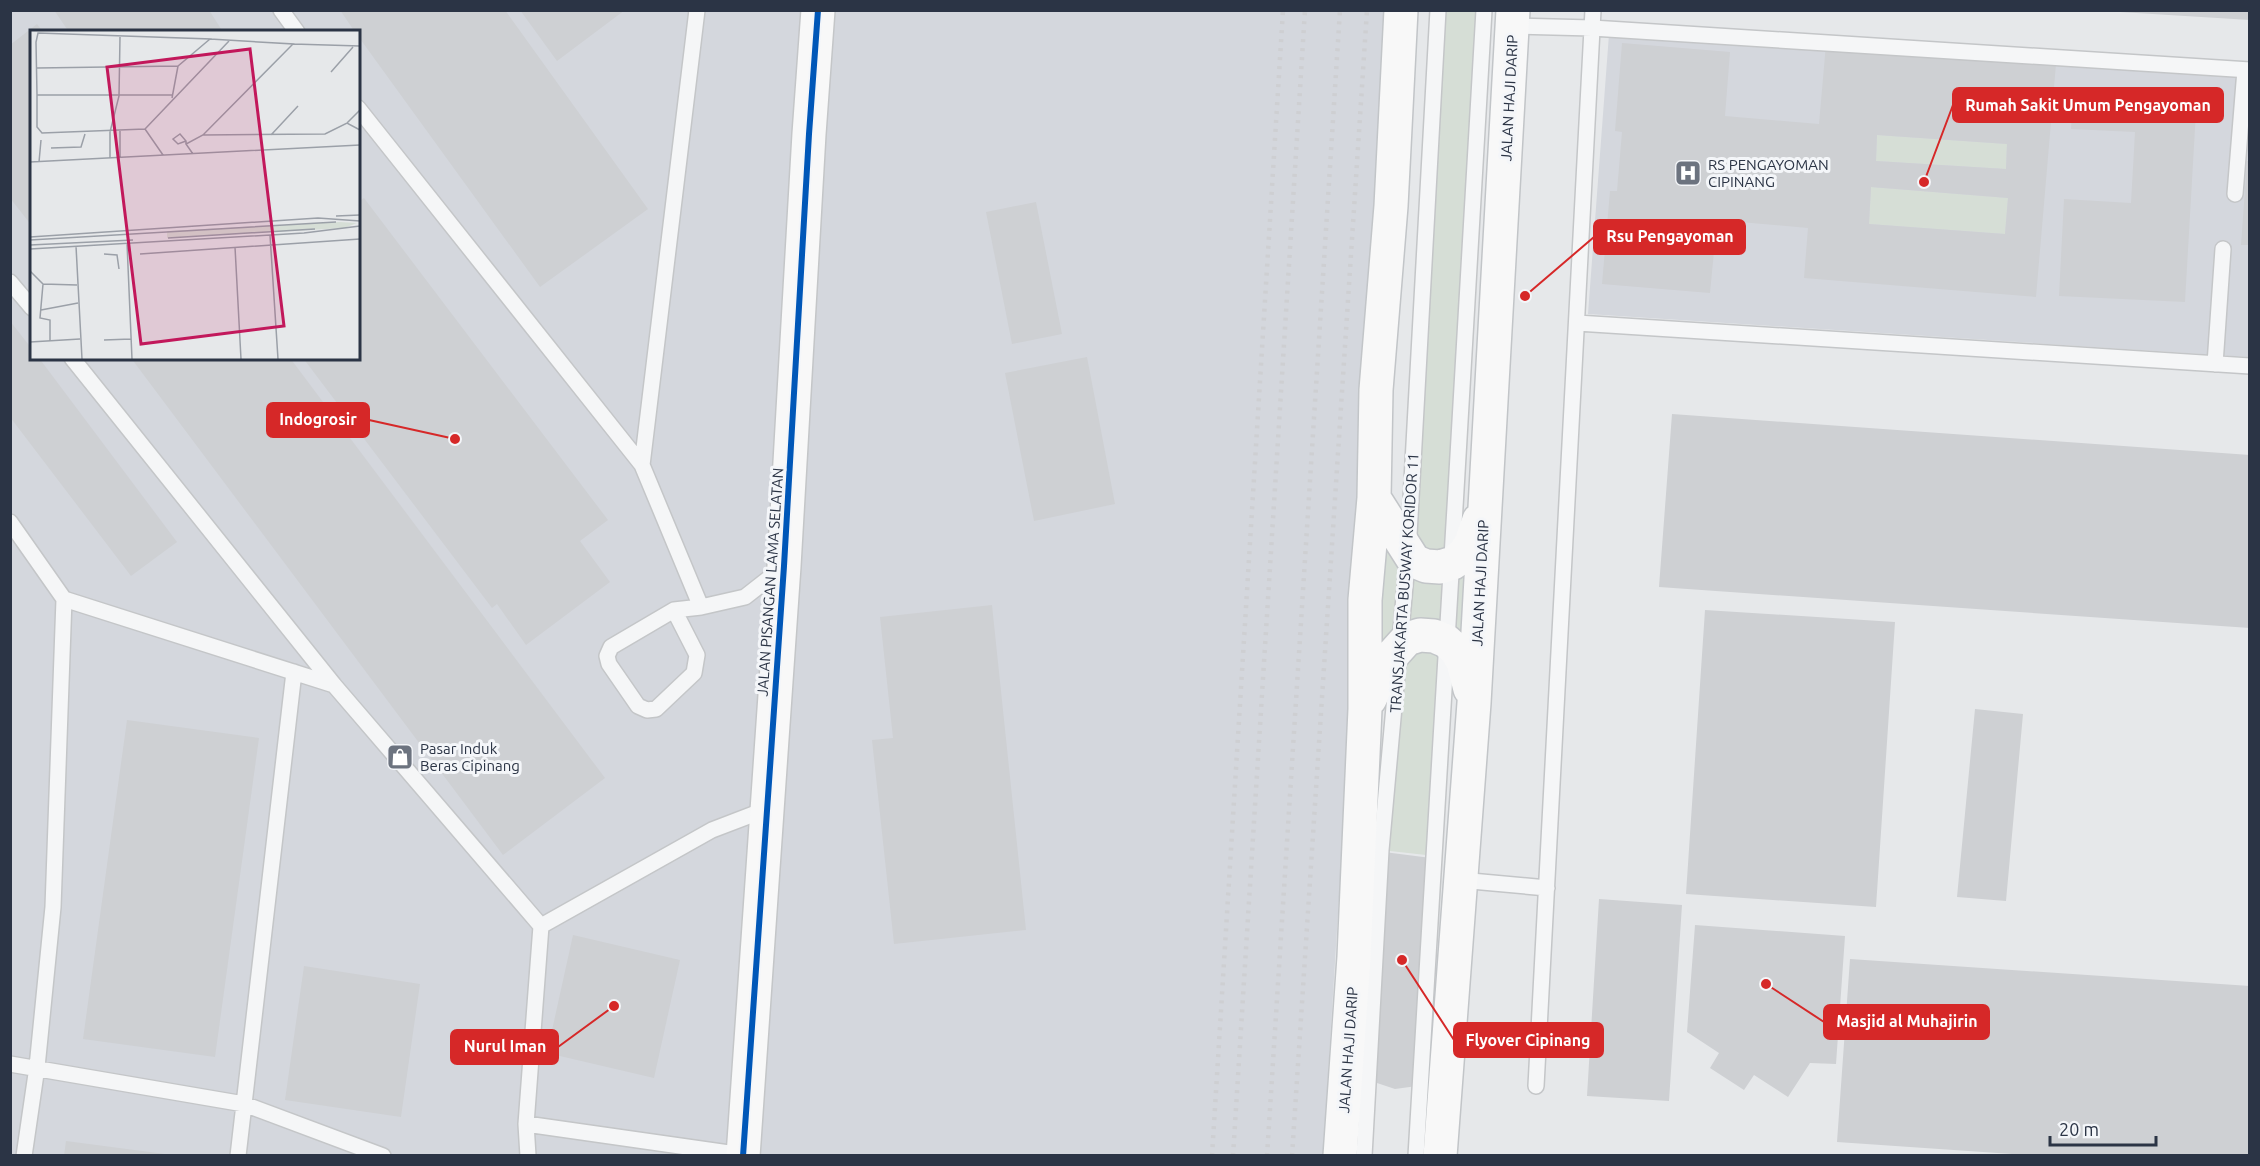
<svg xmlns="http://www.w3.org/2000/svg" width="2260" height="1166" viewBox="0 0 2260 1166" font-family="Ubuntu,sans-serif">
<style>
.built{fill:#d4d7dd;fill-rule:evenodd}
.green{fill:#d6ded6}
.building{fill:#ced0d3;fill-rule:evenodd}
.lines{fill:none;stroke-linecap:round;stroke-linejoin:round}
.lane-casing{stroke:#c4c6c8;stroke-width:18}
.secondary-casing{stroke:#c4c6c8;stroke-width:36}
.primary-casing{stroke:#c2c5c8;stroke-width:36}
.lane{stroke:#f5f6f7;stroke-width:15}
.secondary{stroke:#f8f8f8;stroke-width:33}
.primary{stroke:#f8f8f8;stroke-width:33}
.rail{stroke:#cecfd2;stroke-width:4.5;stroke-dasharray:3 6;stroke-linecap:butt}
.cycleway-casing{stroke:#f4f6f9;stroke-width:10}
.cycleway{stroke:#0057b8;stroke-width:6}
.labels{text-anchor:middle;dominant-baseline:central;stroke-width:6;stroke-linejoin:round;paint-order:stroke}
.street-label{font-size:15px;fill:#2b3445;stroke:#f4f6f9}
.poi-label{font-size:15px;fill:#2b3445;stroke:#f4f6f9;text-anchor:start}
.inset-road{fill:none;stroke:#9ba0a8;stroke-width:1.5}
.view{fill:#c2185b;fill-opacity:0.15;stroke:#c2185b;stroke-width:3}
.inset-edge{fill:none;stroke:#2b3445;stroke-width:3}
.leader{fill:none;stroke:#d62828;stroke-width:2}
.callout-dot{fill:#d62828;stroke:#f4f6f9;stroke-width:2}
.callout{fill:#d62828;stroke:#d62828;stroke-width:2}
.callout-label{font-size:16px;text-anchor:middle;font-weight:bold;fill:#fff}
</style>
<rect width="100%" height="100%" fill="#e6e8ea"/>
<path class="built" d="M10 11H1394L1323 1155H11ZM32 32H358V358H32Z
M1610 21 2249 63V357L1588 314Z"/>
<path class="green" d="M1438 11H1484L1454 522 1464 554 1474 703 1446 641 1435 856 1381 850 1400 650 1365 709 1374 498 1401 541Z
M1877 135 2007 144 2006 169 1876 161Z
M1871 187 2008 198 2005 234 1869 224Z"/>
<path class="building" d="M54 10H209L223 32H69Z
M340 10H505L648 209 540 287 358 36V32H355Z
M520 10H625L557 61Z
M2120 10H2250V20L2120 12Z
M37 24 43 32H32V226L10 198V45Z
M1622 43 1730 52 1725 116 1819 124 1826 44 2056 64 2036 297 1804 278 1808 228 1717 220 1710 293 1602 284 1610 191H1617L1622 132 1615 131ZM1877 135 2007 144 2006 169 1876 161ZM1871 187 2008 198 2005 234 1869 224Z
M2073 87 2197 94 2185 302 2059 296 2064 199 2131 203 2135 132 2071 129Z
M2247 161H2250V245H2241Z
M364 198 608 520 580 541 610 582 526 645 497 604 492 608 303 358H358V202Z
M1036 202 1062 334 1012 344 986 212Z
M10 321 32 349V358H39L177 542 131 576 10 417Z
M1087 357 1115 504 1034 521 1005 373Z
M131 358H290L605 778 503 855Z
M1672 414 2250 455V628L1659 587Z
M992 605 1026 930 894 944 872 740 893 738 880 617Z
M1705 610 1895 622 1876 907 1686 894Z
M1975 709 2023 714 2006 901 1957 897Z
M127 720 259 738 215 1057 83 1039Z
M1384 852 1431 858 1417 1086 1395 1089 1371 1081Z
M1599 899 1682 905 1669 1101 1587 1096Z
M1695 925 1845 936 1836 1064 1810 1063 1788 1097 1754 1075 1744 1090 1710 1068 1719 1053 1687 1032Z
M573 935 680 960 654 1078 547 1053Z
M1850 959 2250 986V1156H2041L1837 1142Z
M304 966 420 984 401 1117 285 1100Z
M66 1141 165 1154V1156H64Z"/>
<g class="lines">
<defs>
<path id="lane" d="M281 10 297 32
M1512 26 1592 28 2250 70
M358 108 642 465 701 607 745 597 782 568
M2235 194 2245 70
M10 282 32 308
M1577 323 2250 366
M72 358 334 685 541 926 526 1124 528 1156
M2215 364 2223 249
M642 465 697 10
M10 522 64 599 53 907 37 1067 24 1156
M64 599 334 685
M674 610 697 655 694 673 656 709 647 710 638 706 609 664 607 656 611 647 674 610 701 607
M1460 880 1547 888
M541 926 712 830 767 809
M10 1064 244 1104 383 1156
M1536 1086 1593 10
M526 1124 743 1155
M238 1156 294 672
M1364 1156 1381 850 1408 553 1438 10
M1416 1156C1442 774 1460 392 1484 10"/>
<path id="secondary" d="M743 1156 784 566 809 134 818 10"/>
<path id="primary" d="M1374 498 1414 561 1426 566 1440 567 1453 563 1464 554 1471 543 1479 520
M1370 699 1389 659 1407 639 1420 635 1434 636 1446 641 1456 650 1463 662 1470 689
M1340 1156 1354 957 1365 709V600L1374 498 1376 390 1391 206 1401 10
M1440 1156 1474 703 1513 10"/>
</defs>
<use href="#lane" class="lane-casing"/>
<use href="#secondary" class="secondary-casing"/>
<use href="#primary" class="primary-casing"/>
<use href="#lane" class="lane"/>
<use href="#secondary" class="secondary"/>
<use href="#primary" class="primary"/>
<path class="rail" d="M1212 1156 1283 10
M1233 1156 1305 10
M1267 1156 1340 10
M1292 1156 1367 10"/>
<defs>
<path id="cycleway" d="M743 1156 784 566 809 134 818 10"/>
</defs>
<use href="#cycleway" class="cycleway-casing"/>
<use href="#cycleway" class="cycleway"/>
</g>
<defs>
<symbol id="hospital-square" viewBox="-11 -11 22 22"><rect x="-9" y="-9" width="18" height="18" rx="4" fill="#6c737f" stroke="#f4f6f9"/><path d="M-5-5h3v3.5h4V-5h3V5h-3V1.5h-4V5h-3Z" fill="#fff"/></symbol>
<symbol id="shop-square" viewBox="-11 -11 22 22"><rect x="-9" y="-9" width="18" height="18" rx="4" fill="#6c737f" stroke="#f4f6f9"/><path d="M-5-2.5h2.3a2.7 3.5 0 0 1 5.4 0H5L5.5 6h-11ZM-1.5-2.5h3a1.5 2.3 0 0 0-3 0Z" fill="#fff"/></symbol>
</defs>
<g fill-rule="evenodd">
<use href="#hospital-square" x="1673" y="158" width="30" height="30"/>
<use href="#shop-square" x="385" y="742" width="30" height="30"/>
</g>
<g class="labels">
<g class="street-label">
<text transform="translate(1509 98) rotate(-87)">JALAN HAJI DARIP</text>
<text transform="translate(770 582) rotate(-86)">JALAN PISANGAN LAMA SELATAN</text>
<text transform="translate(1404 583) rotate(-86)">TRANSJAKARTA BUSWAY KORIDOR 11</text>
<text transform="translate(1480 583) rotate(-87)">JALAN HAJI DARIP</text>
<text transform="translate(1348 1050) rotate(-86)">JALAN HAJI DARIP</text>
</g>
<g class="poi-label">
<text x="1708" y="164">RS PENGAYOMAN<tspan x="1708" dy="17">CIPINANG</tspan></text>
<text x="420" y="748">Pasar Induk<tspan x="420" dy="17">Beras Cipinang</tspan></text>
</g>
</g>
<g transform="translate(30 30)">
<rect width="330" height="330" fill="#e6e8ea"/>
<path d="M309 192 327 193 314 198 137 208V201Z" fill="#d6ded6"/>
<path class="inset-road" d="M263 14 330 16M7 38 148 36 180 9 8 3 6 12 7 65H142M301 42 323 17M7 65V97L12 103 115 99 199 11M142 68 148 36M317 93 330 80M115 99 133 125M173 105 295 104 317 93 330 100M241 105 268 76M156 111 148 114 143 109 150 104 156 111V114M21 118 51 117 55 104M163 124 156 114 173 105 263 14 180 9M80 128V102L89 66 90 7M90 128V101M0 132 330 115M9 132 11 110M306 186 330 185M240 205 248 329M0 207 288 188 330 191M138 208 285 199M0 210 306 192M97 213 102 329M0 215 103 210M46 216 52 329M205 217 211 329M0 219 274 203 330 196M74 224 87 225 89 239M110 224 330 209M0 241 13 254 47 255M13 254 10 288 20 290V311M11 280 48 273M74 310 101 309M0 312 50 309"/>
<path class="view" d="M220 19 254 296 111 314 77 37Z"/>
<rect width="330" height="330" class="inset-edge"/>
</g>
<path class="leader" d="M1924 182L1953 105M1525 296L1594 237M455 439L369 420M1766 984L1824 1022M1402 960L1454 1040M614 1006L558 1047"/>
<g class="callout-dot">
<circle cx="1924" cy="182" r="6"/>
<circle cx="1525" cy="296" r="6"/>
<circle cx="455" cy="439" r="6"/>
<circle cx="1766" cy="984" r="6"/>
<circle cx="1402" cy="960" r="6"/>
<circle cx="614" cy="1006" r="6"/>
</g>
<g class="callout">
<rect x="1953" y="88" width="270" height="34" rx="6"/>
<rect x="1594" y="220" width="151" height="34" rx="6"/>
<rect x="267" y="403" width="102" height="34" rx="6"/>
<rect x="1824" y="1005" width="165" height="34" rx="6"/>
<rect x="1454" y="1023" width="149" height="34" rx="6"/>
<rect x="451" y="1030" width="107" height="34" rx="6"/>
</g>
<g class="callout-label">
<text x="2088" y="111">Rumah Sakit Umum Pengayoman</text>
<text x="1670" y="242">Rsu Pengayoman</text>
<text x="318" y="425">Indogrosir</text>
<text x="1907" y="1027">Masjid al Muhajirin</text>
<text x="1528" y="1046">Flyover Cipinang</text>
<text x="505" y="1052">Nurul Iman</text>
</g>
<rect width="2260" height="1166" fill="none" stroke="#2b3445" stroke-width="24"/>
<path d="M2050 1136v9h106v-9" fill="none" stroke="#2b3445" stroke-width="3"/>
<text x="2059" y="1136" font-size="18" fill="#2b3445" stroke="#f4f6f9" stroke-width="4.5" paint-order="stroke">20 m</text>
</svg>
